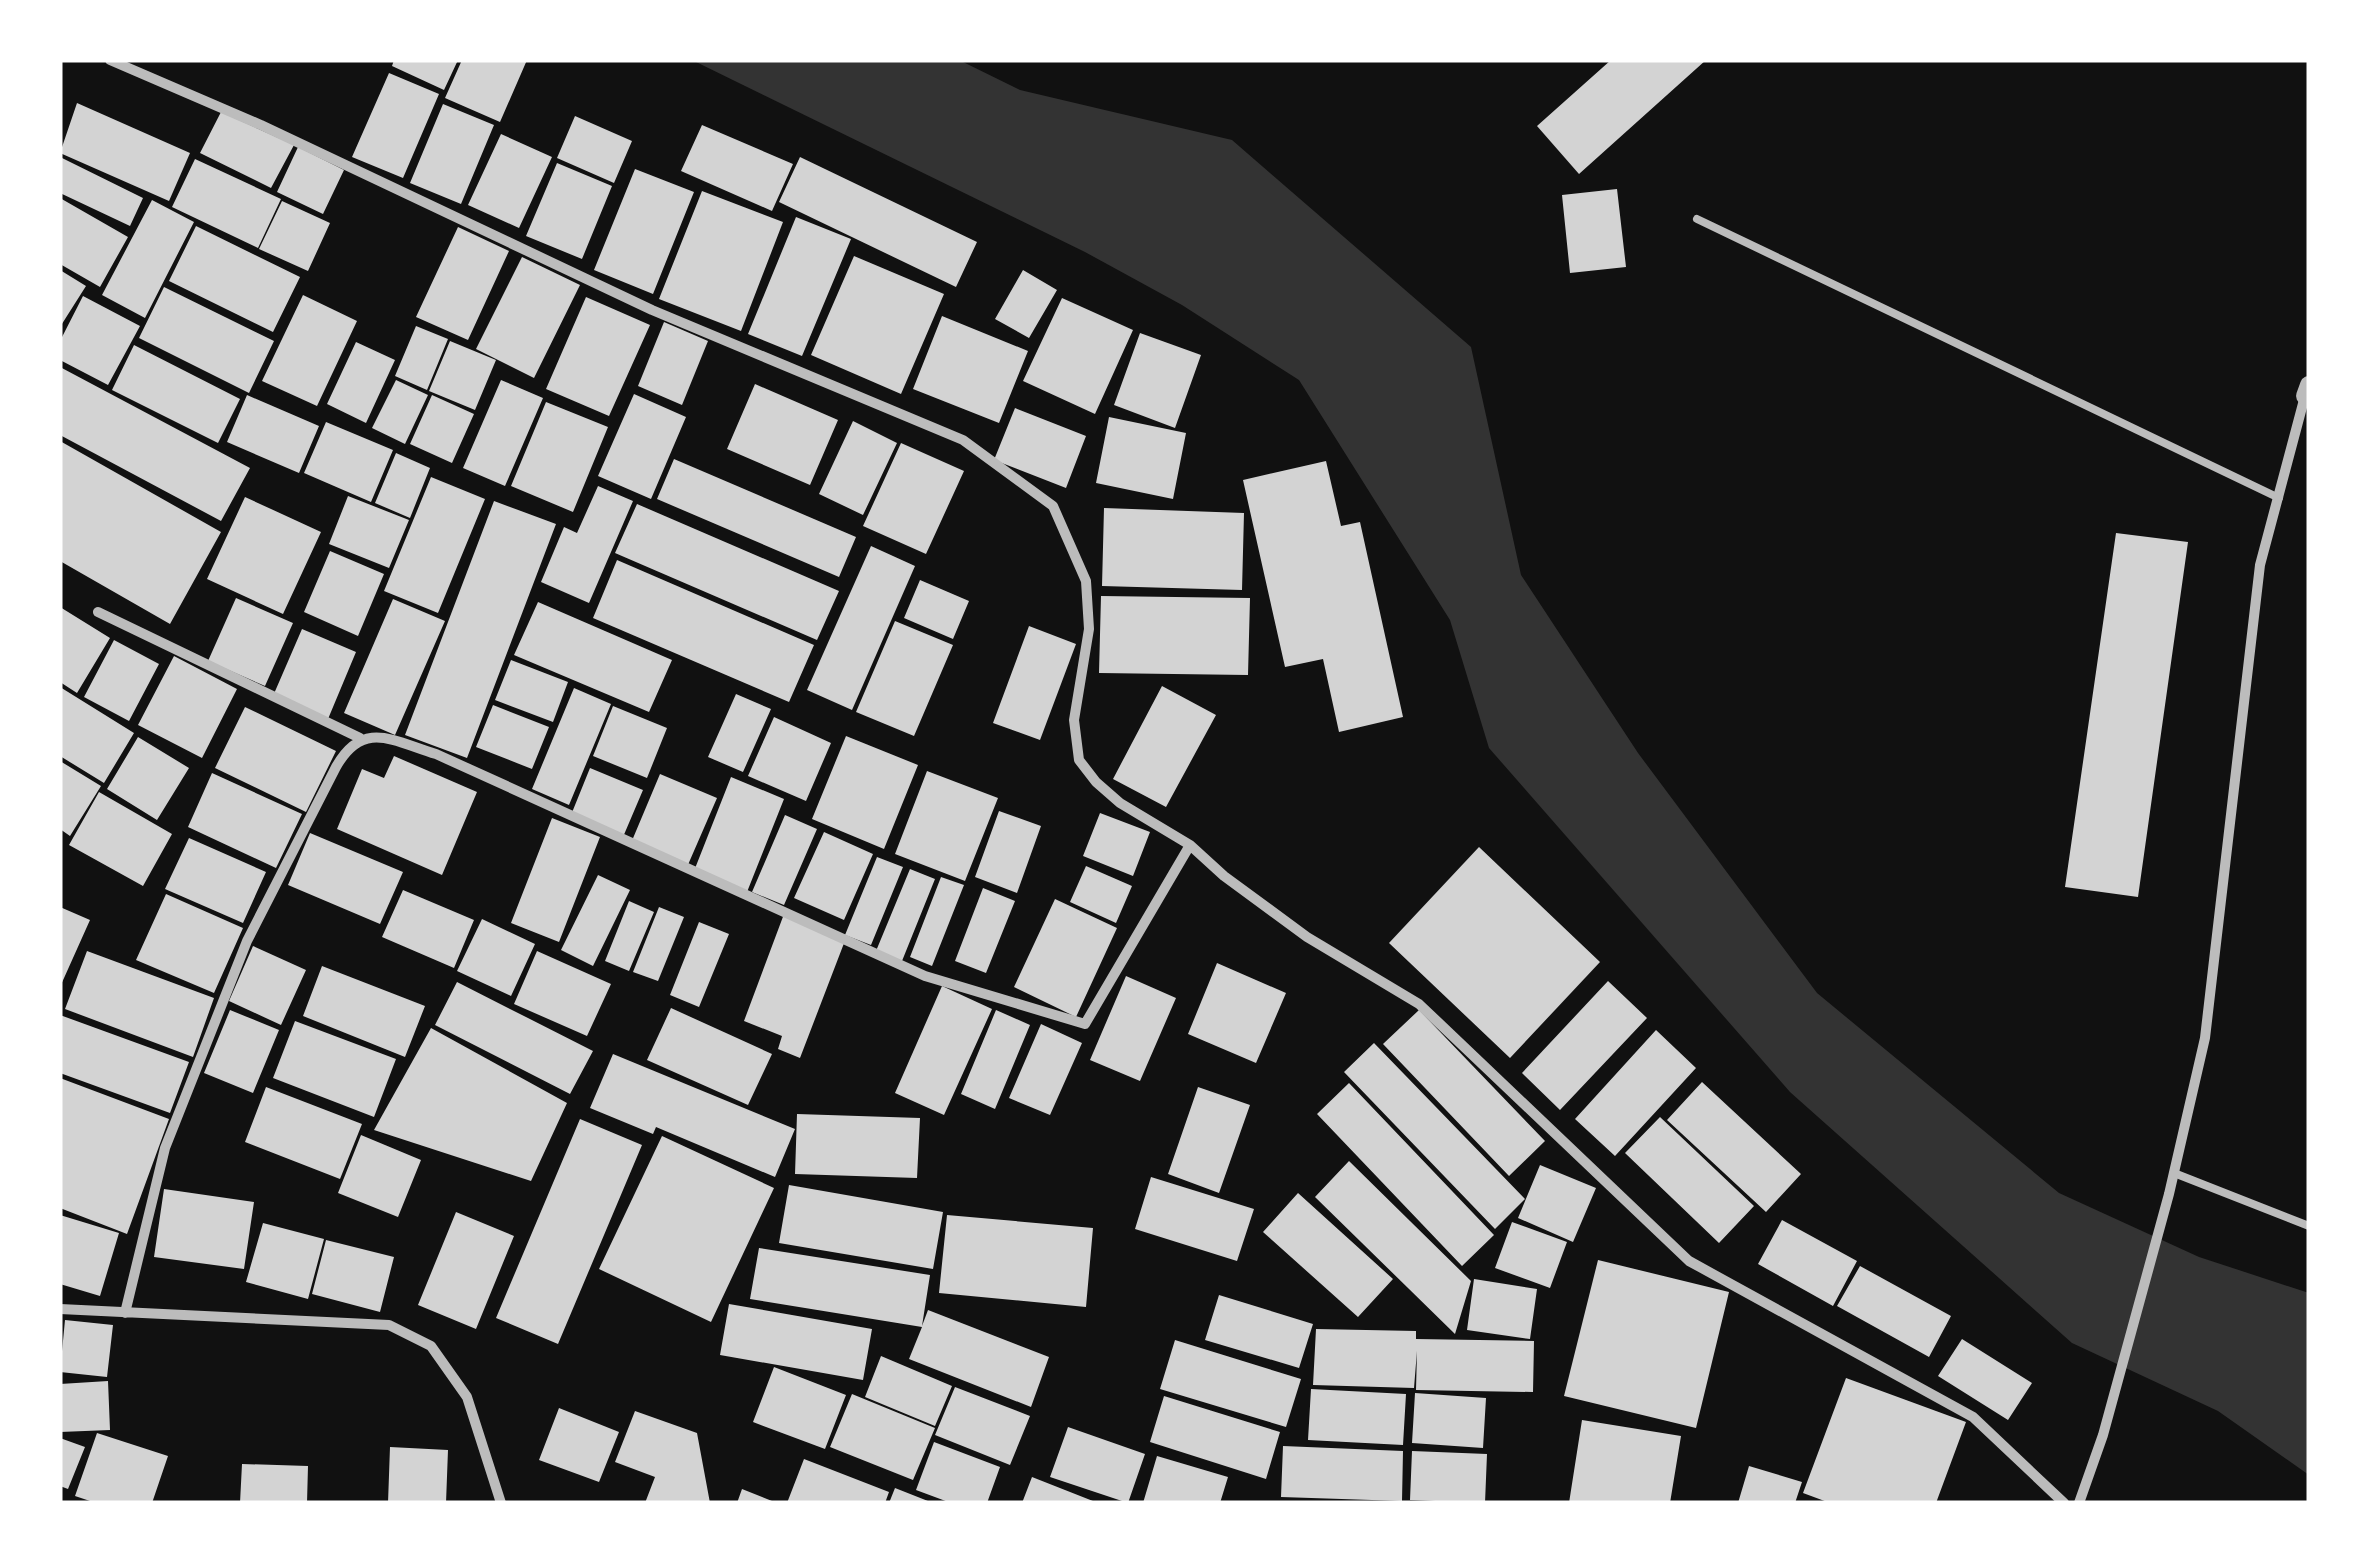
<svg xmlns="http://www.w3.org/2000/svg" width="2369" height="1563" viewBox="0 0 2369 1563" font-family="'Archivo Narrow',sans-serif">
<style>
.water{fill:#333}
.building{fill:#d3d3d3}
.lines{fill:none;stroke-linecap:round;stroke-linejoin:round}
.service{stroke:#bcbcbc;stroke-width:8}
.minor{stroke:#bcbcbc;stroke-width:10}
.tertiary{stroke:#bcbcbc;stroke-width:18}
</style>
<rect width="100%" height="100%" fill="#111"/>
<path class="water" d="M692 60H959L1020 90 1232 140 1471 347 1521 575 1638 753 1817 993 2059 1193 2199 1257 2309 1293V1475L2218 1411 2072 1343 1790 1092 1489 748 1450 620 1299 380 1182 305 1085 252Z"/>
<path class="building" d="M394 60H458L444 90 392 66Z
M462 60H527L500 122 445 98Z
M1611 60H1706L1579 174 1537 126Z
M389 73 439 94 403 178 352 157Z
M77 103 190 153 169 201 60 153Z
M443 104 494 125 461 204 410 183Z
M221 112 294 145 271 188 200 153Z
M575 116 632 141 614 183 557 158Z
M702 125 793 164 772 211 681 171Z
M501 134 552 157 519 228 468 205Z
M298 147 344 170 323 214 277 192Z
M60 157 143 198 130 226 60 193Z
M800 157 977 242 956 287 779 202Z
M195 159 281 199 258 248 172 207Z
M557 163 612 186 582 259 526 236Z
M635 169 694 192 653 294 594 270Z
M1617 189 1626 267 1570 273 1562 195Z
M702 191 783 222 741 331 659 299Z
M60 198 128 237 100 287 60 264Z
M152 200 194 222 145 318 102 295Z
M282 201 330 223 308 271 259 249Z
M796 217 851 239 802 356 748 334Z
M196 226 300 277 273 332 169 281Z
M458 227 509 251 468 340 416 317Z
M854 256 944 294 901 394 811 355Z
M522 257 580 285 534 378 476 349Z
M60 270 86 286 60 327Z
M1023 270 1057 290 1029 338 995 319Z
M164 287 274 341 249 393 139 338Z
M303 295 357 321 317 406 262 381Z
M83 296 140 326 108 385 60 360V341Z
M586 297 650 325 609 416 546 389Z
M1062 298 1133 330 1095 414 1023 381Z
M942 316 1028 351 999 423 913 389Z
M664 322 708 341 682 405 638 386Z
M416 326 448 339 427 390 395 376Z
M1140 333 1201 355 1175 428 1114 405Z
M450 341 496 360 475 410 429 391Z
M356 342 395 360 366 423 327 404Z
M134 345 240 399 218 443 112 390Z
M60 367 250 468 221 521 60 435Z
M396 380 428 395 405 444 372 428Z
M501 380 543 398 505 486 463 468Z
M755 384 838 420 810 485 727 449Z
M634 394 686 417 651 499 598 476Z
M247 395 319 426 299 473 227 442Z
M432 395 474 414 452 463 410 444Z
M546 402 608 427 573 512 511 486Z
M1015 408 1086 436 1066 488 994 460Z
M1109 417 1186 433 1173 499 1096 483Z
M853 421 897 443 863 515 819 494Z
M326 422 393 450 371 502 304 473Z
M60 441 221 532 170 624 60 561Z
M901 443 964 471 926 554 863 526Z
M396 453 430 468 410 518 375 503Z
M674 459 856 537 839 577 657 499Z
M1326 461 1341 526 1360 522 1403 717 1339 732 1323 659 1285 667 1243 480Z
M431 477 485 499 438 613 384 591Z
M598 486 633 501 589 603 541 582 564 527 577 533Z
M348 496 409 520 389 568 329 544Z
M245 497 321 532 283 614 207 579Z
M494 501 556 524 467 758 405 735Z
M637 504 839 591 817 640 615 553Z
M1104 508 1244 513 1242 590 1102 586Z
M2116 533 2188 542 2138 897 2065 887Z
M871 546 915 566 852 710 807 690Z
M330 551 384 574 358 636 304 612Z
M617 560 814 645 789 702 593 618Z
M920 580 969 601 953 639 904 618Z
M1101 596 1250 598 1248 675 1099 673Z
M236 598 293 623 265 686 208 661Z
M393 599 445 621 395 735 344 713Z
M538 602 672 660 649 712 514 655Z
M60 607 110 638 77 693 60 682Z
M895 621 953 645 914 736 856 712Z
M1029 626 1076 644 1040 740 993 723Z
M302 629 356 652 328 719 273 696Z
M114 640 159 664 129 721 84 697Z
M174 656 237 689 202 758 138 725Z
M511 660 568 682 553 722 495 700Z
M1162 686 1216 715 1166 807 1113 779Z
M60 687 134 733 104 783 60 756Z
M574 688 611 704 569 805 532 789Z
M736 694 771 709 743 772 708 757Z
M493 705 549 727 532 769 476 747Z
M613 706 667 728 647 778 593 756Z
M245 707 336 751 306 812 215 768Z
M774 717 831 743 806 801 748 776Z
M846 736 918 765 884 849 812 819Z
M138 737 189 768 157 820 107 789Z
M394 756 477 792 442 875 337 829 362 769 384 778Z
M60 761 101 786 70 836 60 829Z
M590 768 643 790 623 837 571 815Z
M927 771 998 798 965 881 895 854Z
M212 773 302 814 276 868 188 827Z
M660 774 717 798 687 867 631 843Z
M731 777 784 799 747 892 694 871Z
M99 792 172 834 143 886 69 845Z
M999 811 1041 826 1017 893 975 877Z
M1100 813 1150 832 1133 876 1083 856Z
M785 815 817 829 784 905 752 892Z
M552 818 600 837 559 942 511 923Z
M824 832 873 854 844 920 794 898Z
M310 833 403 872 380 924 288 885Z
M189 838 266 872 243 923 165 889Z
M1479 847 1600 962 1510 1058 1389 943Z
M877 857 903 867 871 945 845 935Z
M1086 866 1132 886 1116 923 1070 902Z
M910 869 935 879 902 961 876 951Z
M598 875 630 890 593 966 561 950Z
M941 877 964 885 932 966 910 957Z
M983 888 1015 901 986 973 955 961Z
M403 890 474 920 454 968 382 937Z
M166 894 243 928 214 993 136 960Z
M1055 899 1117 928 1076 1017 1014 987Z
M629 901 654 912 629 971 605 961Z
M60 907 90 920 60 987Z
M659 907 684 917 658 981 633 972Z
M784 914 846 938 800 1058 778 1049 782 1036 744 1021Z
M482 919 535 944 511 996 457 971Z
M699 922 729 934 699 1007 670 995Z
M253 946 306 970 281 1025 229 1001Z
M87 951 214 998 193 1057 65 1009Z
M537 951 611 984 587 1036 514 1004Z
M1217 963 1286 993 1256 1063 1188 1034Z
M322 966 425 1006 405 1057 303 1016Z
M1126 976 1176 998 1140 1081 1090 1060Z
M1608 981 1647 1018 1560 1110 1522 1073Z
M457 982 593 1051 570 1094 435 1025Z
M942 986 992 1009 944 1115 895 1093Z
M671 1008 772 1054 748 1105 647 1060Z
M230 1010 279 1030 253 1093 204 1073Z
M996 1010 1030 1025 995 1109 961 1094Z
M1419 1010 1545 1141 1509 1176 1383 1044Z
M60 1015 189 1062 170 1113 60 1073Z
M295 1021 396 1059 374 1117 273 1078Z
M1041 1024 1082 1043 1050 1115 1009 1098Z
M431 1028 567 1103 531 1181 374 1130Z
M1656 1030 1696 1068 1615 1156 1575 1119Z
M1374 1043 1525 1199 1495 1229 1344 1072Z
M613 1054 795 1129 775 1177 656 1127 653 1134 590 1108Z
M60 1078 169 1119 127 1234 60 1208Z
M1702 1082 1801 1174 1766 1212 1667 1120Z
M1349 1083 1494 1235 1462 1266 1317 1114Z
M266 1087 362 1124 340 1179 245 1142Z
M1198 1087 1250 1105 1219 1193 1168 1174Z
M797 1114 920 1118 917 1178 795 1174Z
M1660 1117 1754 1206 1719 1243 1625 1153Z
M580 1119 642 1145 558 1344 496 1318Z
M361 1135 421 1160 398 1217 338 1193Z
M662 1136 774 1188 711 1322 599 1269Z
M1349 1161 1471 1281 1455 1334 1315 1197Z
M1540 1165 1596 1188 1573 1242 1518 1218Z
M1151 1177 1254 1209 1237 1261 1135 1229Z
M789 1185 943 1212 933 1269 779 1243Z
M164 1189 254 1202 244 1269 154 1257Z
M1298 1193 1393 1279 1358 1317 1263 1232Z
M456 1212 514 1236 476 1329 418 1305Z
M60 1215 119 1233 100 1296 60 1284Z
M947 1215 1093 1228 1086 1307 939 1293Z
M1782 1220 1857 1261 1833 1306 1758 1264Z
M1512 1222 1567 1242 1550 1288 1495 1268Z
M263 1223 324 1239 308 1299 246 1282Z
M326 1240 394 1257 380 1312 312 1294Z
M759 1248 930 1275 922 1326 928 1310 1049 1357 1031 1407 909 1359 922 1327 750 1299Z
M1598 1260 1729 1292 1696 1428 1564 1396Z
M1860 1266 1951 1316 1929 1357 1837 1306Z
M1474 1279 1537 1289 1530 1339 1467 1330Z
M1219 1295 1313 1324 1299 1368 1205 1340Z
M729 1304 872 1329 863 1380 720 1355Z
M65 1320 113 1325 107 1377 60 1372Z
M1316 1329 1416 1331V1339L1534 1341 1533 1392 1416 1390 1417 1351 1414 1388 1313 1385Z
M1962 1339 2032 1383 2008 1420 1938 1376Z
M1175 1340 1301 1379 1286 1427 1160 1389Z
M881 1356 952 1386 935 1426 865 1397Z
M774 1367 846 1395 825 1449 753 1422Z
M1846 1378 1966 1422 1936 1503H1830L1803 1493Z
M108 1381 110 1430 60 1432V1384Z
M955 1387 1030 1416 1010 1465 935 1435Z
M1311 1389 1406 1394 1403 1445 1308 1440Z
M1415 1393 1486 1398 1483 1448 1412 1443Z
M852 1394 935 1428 913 1480 830 1447Z
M1164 1396 1280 1432 1266 1479 1150 1442Z
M559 1408 619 1432 599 1482 539 1460Z
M635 1411 697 1433 710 1503H645L655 1477 615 1462Z
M1582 1420 1681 1436 1670 1503H1569Z
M1068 1427 1145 1454 1128 1503 1050 1477Z
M97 1433 168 1456 152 1503H96L75 1496Z
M60 1438 85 1447 68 1489 60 1486Z
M934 1442 1000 1467 987 1503H951L916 1490Z
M1283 1446 1403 1451 1402 1501 1281 1497Z
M390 1447 448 1450 446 1503H388Z
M1412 1451 1487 1454 1485 1503 1410 1500Z
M1157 1456 1228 1477 1220 1503H1143Z
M804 1459 889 1492 885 1503H787Z
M242 1464 308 1466 307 1503H240Z
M1749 1466 1802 1482 1795 1503H1738Z
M1032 1477 1098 1503H1022Z
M895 1488 933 1503H889Z
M742 1489 777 1503H737Z"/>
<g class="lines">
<path class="service" d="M1697 219 2279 498
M2174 1173 2309 1226"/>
<path class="minor" d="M110 60 261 125 652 310 963 440 1053 506 1086 581 1089 629 1074 720 1079 760 1096 782 1120 803 1190 845 1224 876 1307 937 1419 1004 1689 1261 1973 1417 2064 1503
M98 612 360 738
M60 1309 389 1325 431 1346 467 1397 501 1503
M125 1313 165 1148 247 941 336 767C363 719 393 741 436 754L925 976 1085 1024 1190 845
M2079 1503 2103 1435 2169 1194 2205 1038 2260 565 2305 396"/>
<path class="tertiary" d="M2309 385 2305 396 2309 397"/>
</g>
<rect width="2369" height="1563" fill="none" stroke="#ffffff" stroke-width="125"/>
</svg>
